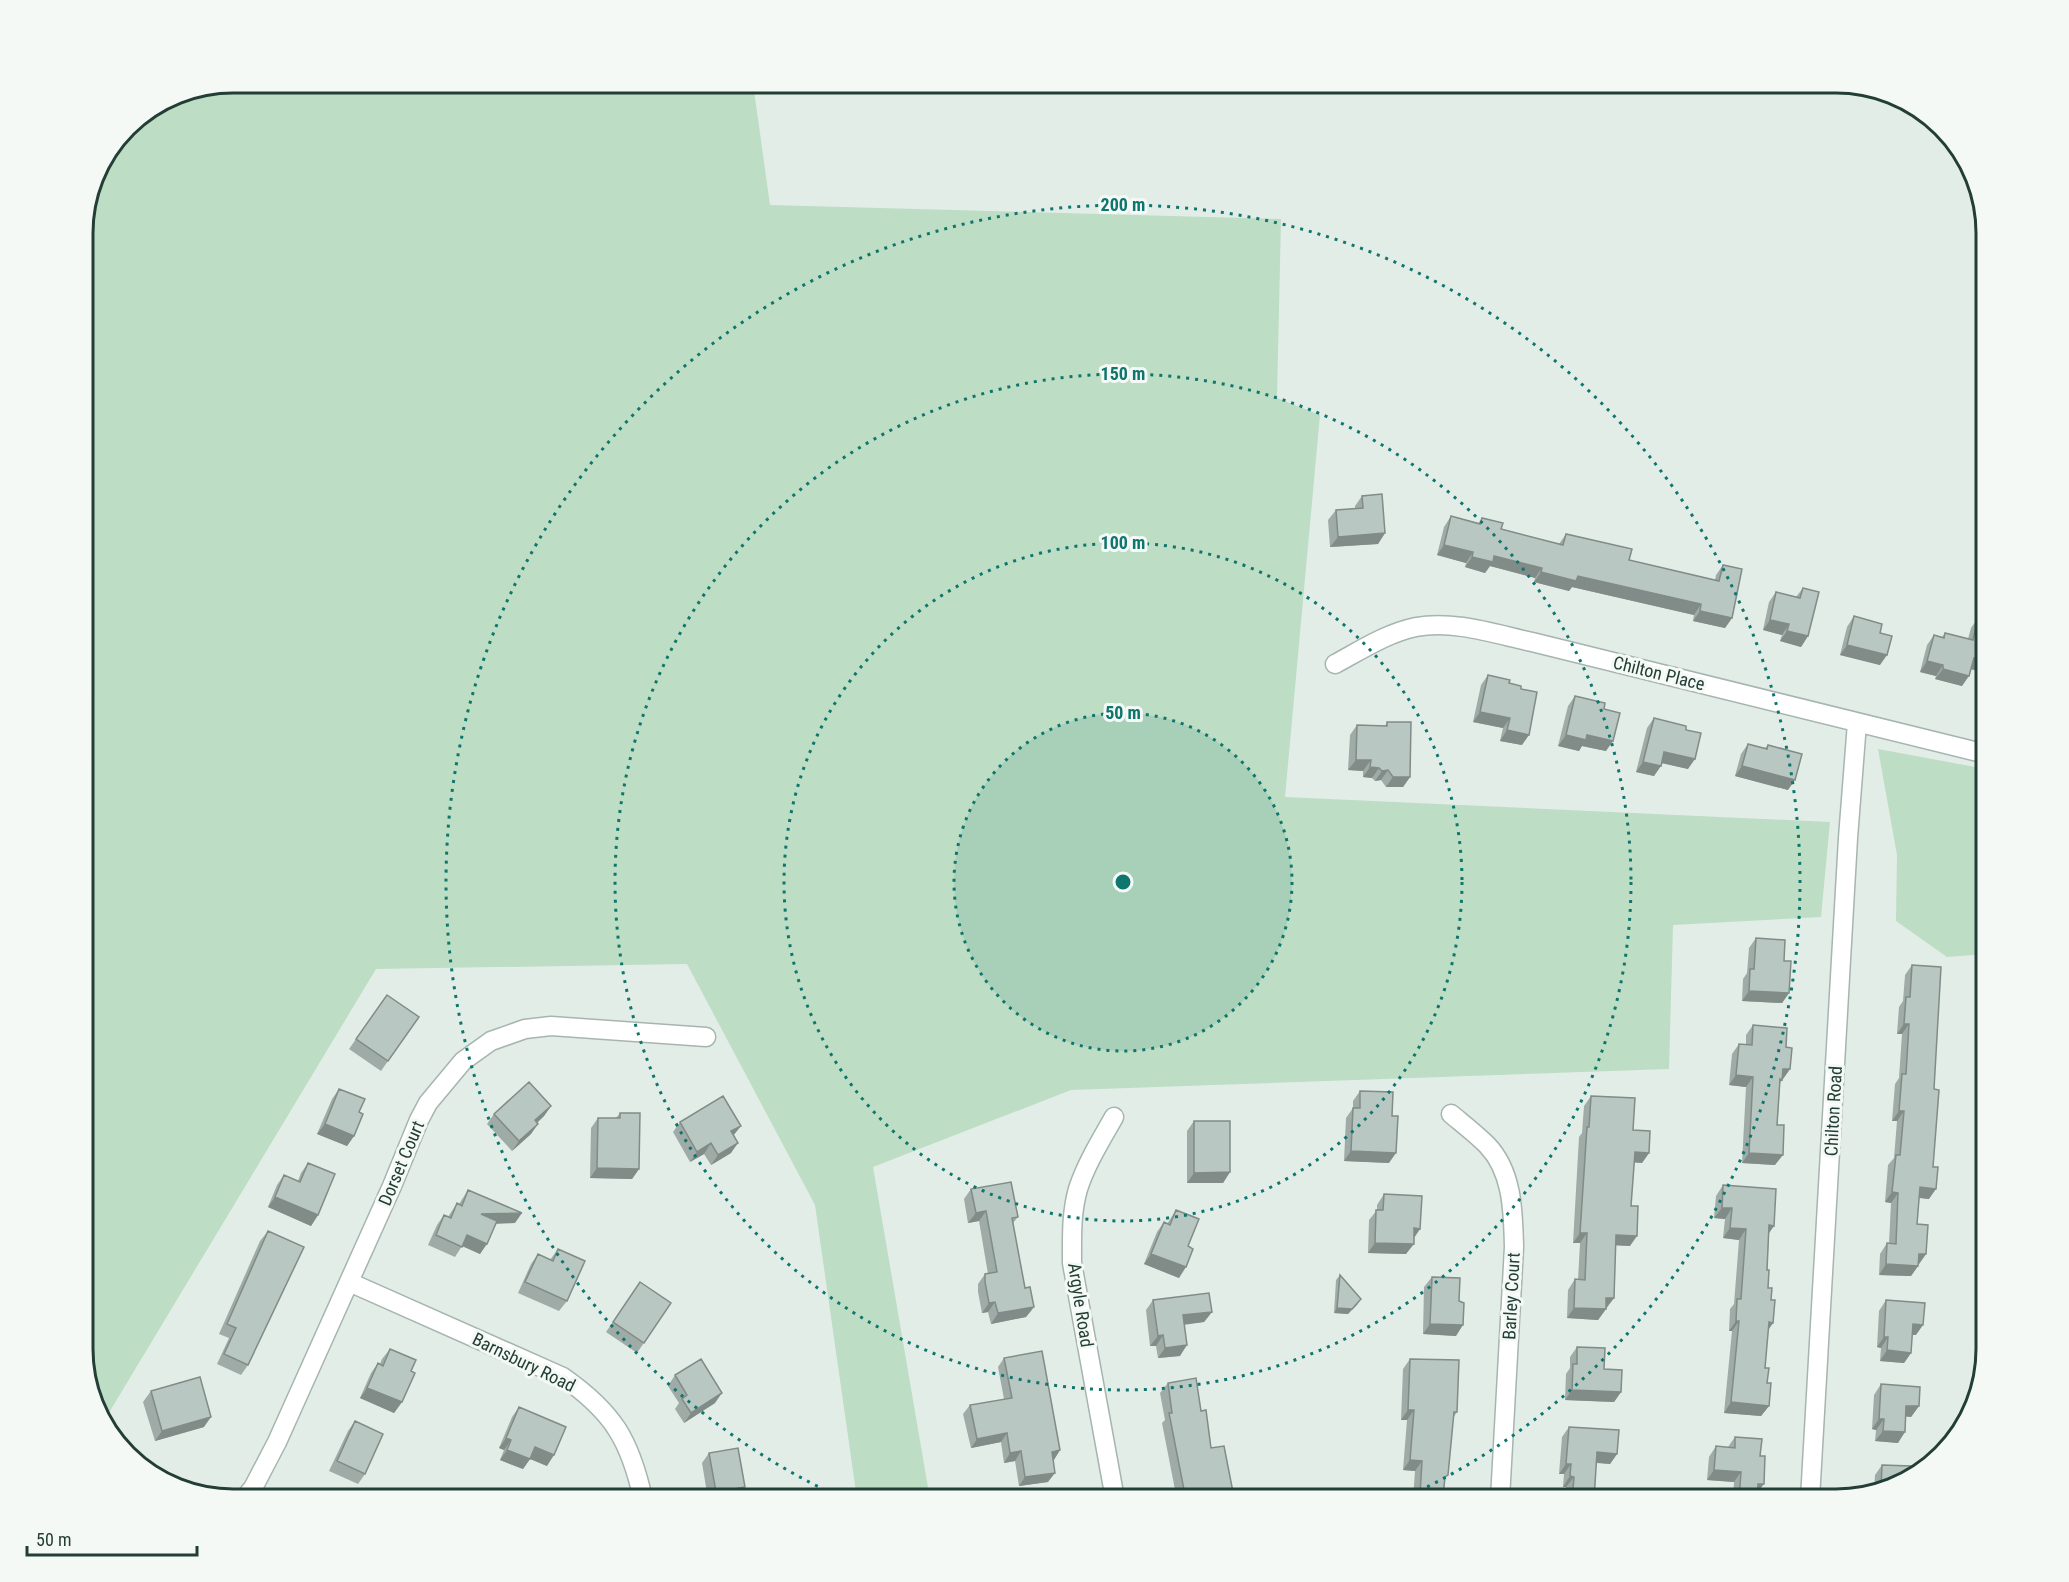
<svg xmlns="http://www.w3.org/2000/svg" width="2069" height="1582" viewBox="0 0 2069 1582" font-family="'Roboto Condensed',sans-serif">
<style>
.green{fill:#bdddc4}
.lines{fill:none;stroke-linecap:round;stroke-linejoin:round}
.minor-casing{stroke:#a6b5af;stroke-width:21}
.minor{stroke:#fff;stroke-width:18}
.wall{fill:#9eaba6}
.shaded-wall{fill:#818b87}
.building{fill:#b8c7c1;stroke:#818b87;stroke-width:1.5}
.ring{fill:none;stroke:#0f766e;stroke-width:3;stroke-dasharray:3 6}
.labels{text-anchor:middle;dominant-baseline:central;stroke-width:6;stroke-linejoin:round;paint-order:stroke}
.street-label{font-size:18px;fill:#233e36;stroke:#f4f9f6}
.rim{fill:none;stroke:#233e36;stroke-width:3}
.centre{fill:#0f766e;stroke:#f4f9f6;stroke-width:3}
.ring-label{font-size:18px;text-anchor:middle;font-weight:bold;fill:#0f766e;stroke:#f4f9f6;stroke-width:6;stroke-linejoin:round;paint-order:stroke}
</style>
<rect width="100%" height="100%" fill="#e3ede8"/>
<path class="green" d="M233 83H753L770 205 1281 219 1277 398 1320 415 1285 797 1830 822 1821 917 1673 925 1669 1069 1071 1090 873 1167 930 1499H857L815 1205 687 964 376 969 110 1411 108 1428 98 1416 83 1359V222L98 167 133 120 175 94Z
M1878 749 1986 769V954L1947 957 1896 921 1897 855Z"/>
<g class="lines">
<defs>
<path id="minor" d="M1335 664C1361 650 1387 633 1416 627 1454 620 1495 634 1532 642L1986 754
M1451 1114C1463 1124 1476 1134 1487 1145 1513 1172 1513 1212 1514 1247L1500 1499
M1114 1117C1101 1140 1086 1164 1078 1189 1071 1213 1072 1238 1072 1263L1115 1499
M349 1282 563 1377C613 1412 630 1440 643 1499
M244 1499 253 1488 277 1442 392 1186 419 1120 428 1103 463 1061 491 1041 525 1029 551 1026 706 1037
M1810 1499 1848 838 1857 723"/>
</defs>
<use href="#minor" class="minor-casing"/>
<use href="#minor" class="minor"/>
</g>
<path class="wall" d="M1362 496 1385 533 1378 544 1330 547 1328 520 1336 510 1355 509V506Z
M1451 516 1479 523 1482 518 1501 529 1559 544 1566 534 1629 560 1715 580 1716 575 1723 565 1732 618 1725 628 1693 621 1694 615 1572 587 1569 591 1534 582 1535 578 1490 566 1485 573 1465 567 1466 563 1437 555 1444 527Z
M1803 588 1808 636 1801 647 1780 641 1782 635 1763 630 1769 602 1776 592 1796 597Z
M1854 616 1880 633V665L1840 655 1847 627Z
M1978 618 1971 669 1962 686 1935 679 1936 676 1920 672 1927 645 1934 635 1942 637 1945 633 1968 639 1971 628Z
M1488 675 1509 683 1521 689 1522 745 1500 741 1503 728 1473 722 1481 685Z
M1575 696 1604 709 1606 751 1582 746 1579 751 1558 746 1568 706Z
M1654 718 1686 730 1688 769 1662 763 1654 776 1636 772 1647 728Z
M1387 722 1410 777 1403 787H1386L1381 780 1375 781 1372 778 1363 777V771L1348 770 1350 735 1357 725 1385 726Z
M1748 744 1765 748 1768 745 1788 790 1735 776 1741 754Z
M1756 938 1784 961 1789 993 1782 1003 1742 1001 1743 979 1747 973 1749 948Z
M1912 965 1934 1089 1929 1199 1919 1198 1917 1224 1926 1254 1919 1264H1918V1266L1911 1276 1879 1275 1880 1254 1887 1243H1889L1891 1203 1885 1202 1888 1165 1894 1158 1897 1121H1892L1895 1084 1899 1078 1902 1034H1897L1899 1007 1903 1001 1905 975Z
M387 995 419 1017 381 1071 349 1049Z
M1753 1025 1786 1047 1790 1069 1780 1083 1775 1165 1742 1163 1746 1087 1729 1085 1732 1054 1739 1044H1746V1035Z
M339 1089 359 1112 354 1136 347 1146 317 1134 332 1099Z
M1360 1091 1389 1163 1344 1161 1346 1118 1353 1108V1101Z
M1591 1096 1633 1130 1649 1153 1642 1163 1634 1162 1631 1206 1630 1246 1615 1245 1614 1298 1598 1320 1567 1318 1568 1290 1575 1279 1578 1280 1580 1243H1573L1579 1137 1582 1133 1584 1106Z
M551 1106 544 1116 537 1123 531 1134 512 1151 487 1124 494 1114Z
M620 1113 639 1169 632 1179 590 1178 591 1128 598 1118H616Z
M1194 1121 1230 1172 1223 1183H1187V1131Z
M680 1122 734 1135 731 1153 711 1165 704 1154 690 1162 673 1132Z
M308 1163 318 1215 311 1226 268 1207 277 1185 284 1175 298 1181 301 1173Z
M1723 1185 1769 1233 1767 1270 1768 1288 1771 1300 1773 1323 1768 1330 1765 1368 1767 1383 1769 1406 1761 1416 1724 1413 1732 1331H1729L1730 1309 1734 1304 1739 1240 1723 1238 1725 1219 1714 1218 1716 1196Z
M971 1189 1018 1217 1013 1223 1025 1288 1034 1307 1026 1317 991 1324 988 1312 982 1313 978 1292V1284L985 1274H988L979 1221 968 1223 964 1199Z
M468 1190 515 1223 496 1224 480 1254 462 1246 455 1257 428 1245 437 1225 444 1215 448 1217 457 1203 459 1204Z
M1384 1194 1420 1229 1414 1238 1406 1254 1368 1253 1369 1220 1377 1210V1205Z
M1176 1210 1188 1246 1179 1278 1144 1264 1157 1232 1164 1222 1167 1224Z
M268 1231 248 1365 241 1375 217 1364 229 1338 219 1334 260 1241Z
M558 1249 567 1301 559 1311 518 1293 531 1264 538 1254 550 1260Z
M1340 1275 1358 1304 1348 1314 1334 1313 1336 1280Z
M1432 1277 1456 1336 1423 1334 1424 1287Z
M640 1282 671 1303 637 1353 606 1332Z
M1153 1300 1212 1312 1204 1322 1184 1324 1180 1356 1158 1358 1156 1346H1150L1146 1310Z
M1886 1300 1916 1335H1912L1911 1353 1904 1363 1880 1361 1881 1348 1877 1347 1879 1311Z
M1577 1347 1604 1369 1621 1392 1614 1402 1565 1400 1566 1374 1570 1368V1357Z
M390 1349 411 1371 402 1402 394 1413 360 1398 371 1373 378 1363 380 1364 382 1359Z
M1004 1358 1060 1450 1053 1460 1048 1482 1019 1486 1015 1461 1004 1463 1001 1442 971 1448 963 1414 970 1405 1004 1399 998 1367Z
M1410 1359 1457 1412 1453 1418 1441 1500H1413L1415 1471 1403 1470 1407 1420H1401L1403 1369Z
M675 1375 715 1403 684 1423 675 1409 679 1403 668 1386Z
M1168 1383 1201 1411 1211 1448 1233 1492 1228 1500H1177L1162 1423 1165 1420 1160 1393Z
M1881 1384 1919 1406 1911 1417 1906 1416 1898 1443 1875 1441 1876 1430 1872 1429 1874 1395Z
M151 1391 204 1427 155 1441 143 1402Z
M519 1407 547 1466 530 1459 523 1469 500 1460 504 1450 499 1448 512 1417Z
M355 1421 365 1474 358 1484 329 1471 348 1431Z
M1569 1427 1617 1454 1610 1464 1596 1463 1594 1500H1566V1487H1563L1564 1474H1559L1562 1437Z
M1735 1437 1757 1493V1500H1733L1734 1482 1707 1480 1709 1457 1716 1446 1728 1447Z
M709 1453 738 1498 726 1499H708L702 1463Z
M1882 1465 1902 1484 1874 1491 1875 1475Z"/>
<path class="shaded-wall" d="M1385 533 1378 544 1330 547 1338 537Z
M1444 545 1473 552 1466 563 1437 555Z
M1494 556 1542 568 1535 578 1490 566 1485 573 1465 567 1472 557Z
M1541 572 1578 576 1701 604 1694 615 1572 587 1569 591 1534 582Z
M1700 611 1732 618 1725 628 1693 621Z
M1770 620 1789 624 1782 635 1763 630Z
M1787 631 1808 636 1801 647 1780 641Z
M1847 645 1887 655 1880 665 1840 655Z
M1974 658 1986 661V673L1966 668Z
M1927 661 1943 665 1936 676 1920 672Z
M1943 669 1969 676 1962 686 1935 679Z
M1480 712 1510 718 1503 728 1473 722Z
M1507 730 1529 735 1522 745 1500 741Z
M1566 735H1587L1613 741 1606 751 1582 746 1579 751 1558 746Z
M1664 752 1695 759 1688 769 1657 762Z
M1356 760H1371L1363 771 1348 770Z
M1643 762 1661 766 1654 776 1636 772Z
M1742 766 1795 780 1788 790 1735 776Z
M1370 767 1379 768 1372 778 1363 777Z
M1388 770 1381 780 1375 781 1382 771Z
M1393 777H1410L1403 787H1386Z
M1749 991 1789 993 1782 1003 1742 1001Z
M1904 1024H1909L1902 1034H1897Z
M1783 1069H1790L1783 1079Z
M1736 1075 1753 1077 1746 1087 1729 1085Z
M551 1106 544 1116 528 1131 535 1120Z
M1899 1111H1904L1897 1121H1892Z
M325 1124 354 1136 347 1146 317 1134Z
M538 1124 531 1134 512 1151 519 1141Z
M741 1126 733 1136 731 1131Z
M711 1143 704 1154 690 1162 697 1152Z
M738 1143 731 1153 711 1165 718 1155Z
M1351 1151 1396 1153 1389 1163 1344 1161Z
M1635 1152 1649 1153 1642 1163 1628 1162Z
M1749 1153 1783 1155 1775 1165 1742 1163Z
M597 1168 639 1169 632 1179 590 1178Z
M1230 1172 1223 1183H1187L1194 1173Z
M1920 1187 1936 1189 1929 1199 1913 1197Z
M1892 1192 1898 1193 1891 1203 1885 1202Z
M275 1197 318 1215 311 1226 268 1207Z
M1722 1208H1732L1725 1219 1714 1218Z
M986 1211 979 1221 968 1223 976 1213Z
M522 1213 515 1223 474 1224 481 1214Z
M1769 1225 1774 1226 1767 1236Z
M1414 1228 1420 1229 1413 1239Z
M1730 1228 1746 1229 1739 1240 1723 1238Z
M1580 1233H1587L1580 1243H1573Z
M467 1235 487 1244 480 1254 460 1245Z
M1616 1235 1637 1236 1630 1246 1609 1245Z
M1375 1243 1414 1244 1406 1254 1368 1253Z
M1151 1254 1186 1267 1179 1278 1144 1264Z
M1919 1254H1926L1919 1264H1912Z
M1886 1264 1918 1266 1911 1276 1879 1275Z
M1606 1298H1614L1606 1308H1599Z
M1361 1299 1348 1314 1334 1313 1337 1308Z
M995 1302 988 1312 982 1313 989 1303Z
M1034 1307 1026 1317 991 1324 998 1313Z
M1574 1308 1606 1309 1598 1320 1567 1318Z
M1212 1312 1204 1322 1176 1326 1183 1315Z
M1736 1321H1739L1732 1331H1729Z
M1769 1322 1773 1323 1766 1333Z
M1430 1324 1463 1325 1456 1336 1423 1334Z
M1913 1324 1923 1325 1916 1335 1906 1334Z
M1163 1335 1156 1346H1150L1158 1336Z
M1884 1337H1888L1881 1348 1877 1347Z
M1187 1345 1180 1356 1158 1358 1165 1348Z
M1887 1350 1911 1353 1904 1363 1880 1361Z
M367 1388 402 1402 394 1413 360 1398Z
M1572 1390 1621 1392 1614 1402 1565 1400Z
M722 1393 715 1403 684 1423 691 1413Z
M1731 1402 1769 1406 1761 1416 1724 1413Z
M1906 1406H1919L1911 1417 1899 1416Z
M1408 1410H1414L1407 1420H1401Z
M211 1417 204 1427 155 1441 162 1431Z
M1879 1419H1884L1876 1430 1872 1429Z
M1883 1431 1905 1432 1898 1443 1875 1441Z
M1007 1433 1001 1442 971 1448 977 1439Z
M506 1438 511 1440 504 1450 499 1448Z
M535 1447 554 1455 547 1466 528 1458Z
M507 1450 530 1459 523 1469 500 1460Z
M1060 1450 1054 1460 1045 1461 1052 1452Z
M1021 1451 1015 1461 1004 1463 1010 1453Z
M1597 1452 1617 1454 1610 1464 1590 1462Z
M1410 1460 1422 1461 1415 1471 1403 1470Z
M1566 1464H1571L1564 1474H1559Z
M1714 1470 1741 1472 1734 1482 1707 1480Z
M1055 1473 1048 1482 1019 1486 1025 1477Z
M1570 1476 1574 1477 1566 1487H1563Z
M1758 1484H1764L1756 1494Z
M745 1487 738 1498 726 1499H711L716 1492Z
M1233 1492 1228 1500H1212L1214 1496Z
M1420 1495 1443 1497 1441 1500H1416Z"/>
<path class="building" d="M1382 494 1385 533 1338 537 1336 510 1363 508 1362 496Z
M1451 516 1480 524 1482 518 1503 523 1501 529 1563 545 1566 534 1632 549 1629 560 1719 581 1723 565 1742 569 1732 618 1700 611 1701 604 1578 576 1576 581 1541 572 1542 568 1494 556 1493 562 1472 557 1473 552 1444 545Z
M1803 588 1819 592 1808 636 1787 631 1789 624 1770 620 1776 592 1800 598Z
M1854 616 1882 624 1880 633 1892 636 1887 655 1847 645Z
M1978 618 1986 620V661L1974 658 1969 676 1943 669V665L1927 661 1934 635 1944 638 1945 633 1973 640Z
M1488 675 1510 680 1509 683 1521 686V689L1537 692 1529 735 1507 730 1510 718 1480 712Z
M1575 696 1605 703 1604 709 1620 713 1613 741 1587 735 1586 740 1566 735Z
M1654 718 1686 726V730L1701 733 1695 759 1664 752 1661 766 1643 762Z
M1387 722H1411L1410 777H1393L1388 770 1382 771 1379 768 1370 767 1371 760H1356L1357 725 1387 726Z
M1748 744 1767 749 1768 745 1802 754 1795 780 1742 766Z
M1756 938 1785 940 1784 961H1791L1789 993 1749 991 1750 969H1754Z
M1912 965 1941 967 1934 1089 1939 1090 1933 1167H1938L1936 1189 1920 1187 1917 1224 1928 1225 1926 1254H1919L1918 1266 1886 1264 1887 1243 1896 1244 1898 1193 1892 1192 1896 1155H1900L1904 1111H1899L1902 1074H1906L1909 1024H1904L1906 997H1910Z
M387 995 419 1017 388 1061 356 1039Z
M1753 1025 1787 1028 1786 1047 1792 1048 1790 1069H1783L1782 1080 1780 1079 1777 1125H1784L1783 1155 1749 1153 1753 1077 1736 1075 1739 1044 1752 1045Z
M529 1082 551 1106 535 1120 538 1124 519 1141 494 1114Z
M339 1089 365 1099 359 1112 363 1114 354 1136 325 1124Z
M1360 1091 1393 1092 1392 1116H1398L1396 1153 1351 1151 1353 1108H1360Z
M723 1096 741 1126 731 1131 738 1143 718 1155 711 1143 697 1152 680 1122Z
M1591 1096 1635 1098 1633 1130 1650 1131 1649 1153 1635 1152 1631 1206H1638L1637 1236 1616 1235 1614 1298H1606V1309L1574 1308 1575 1279 1585 1280 1587 1233H1580L1587 1127H1589Z
M620 1113H640L639 1169 597 1168 598 1118H620Z
M1194 1121H1230V1172L1194 1173Z
M308 1163 335 1174 318 1215 275 1197 284 1175 300 1182Z
M1011 1182 1018 1217 1012 1218 1025 1288 1030 1287 1034 1307 998 1313 995 1302 989 1303 985 1282V1274L997 1272 986 1211 976 1213 971 1189Z
M1723 1185 1776 1189 1774 1226 1769 1225 1767 1270H1769L1768 1288H1772L1771 1300H1775L1773 1323 1769 1322 1765 1368H1769L1767 1383H1771L1769 1406 1731 1402 1739 1321H1736L1737 1299H1741L1746 1229 1730 1228 1732 1208H1722Z
M468 1190 522 1213 481 1214 497 1221 487 1244 467 1235 462 1247 436 1235 444 1215 451 1218 457 1203 462 1206Z
M1384 1194 1422 1196 1420 1229 1414 1228V1244L1375 1243 1376 1210H1383Z
M1176 1210 1199 1219 1188 1246 1193 1249 1186 1267 1151 1254 1164 1222 1170 1225Z
M268 1231 304 1247 248 1365 224 1354 236 1328 227 1324Z
M558 1249 585 1261 567 1301 525 1282 538 1254 553 1261Z
M1340 1275 1361 1299 1352 1309 1337 1308Z
M1432 1277 1460 1278 1459 1301 1464 1303 1463 1325 1430 1324Z
M640 1282 671 1303 644 1343 613 1322Z
M1209 1293 1212 1312 1183 1315 1187 1345 1165 1348 1163 1335 1158 1336 1153 1300Z
M1886 1300 1925 1303 1923 1325 1913 1324 1911 1353 1887 1350 1888 1337H1884Z
M1577 1347 1605 1348 1604 1369 1622 1370 1621 1392 1572 1390 1573 1364H1577Z
M390 1349 416 1360 411 1371 415 1373 402 1402 367 1388 378 1363 383 1366Z
M1042 1351 1060 1450 1052 1452 1055 1473 1025 1477 1021 1451 1010 1453 1007 1433 977 1439 970 1405 1012 1398 1004 1358Z
M701 1359 722 1393 691 1413 682 1399 687 1395 675 1375Z
M1410 1359 1459 1360 1457 1412H1454L1448 1475 1445 1477 1443 1497 1420 1495 1422 1461 1410 1460 1414 1410H1408Z
M200 1377 211 1417 162 1431 151 1391Z
M1196 1378 1201 1411 1206 1410 1211 1448 1224 1446 1233 1492 1214 1496 1215 1500H1186L1169 1413H1172L1168 1383Z
M1881 1384 1920 1387 1919 1406H1906L1905 1432 1883 1431 1884 1419H1879Z
M519 1407 566 1427 554 1455 535 1447 530 1459 507 1450 511 1440 506 1438Z
M355 1421 383 1434 365 1474 337 1461Z
M1569 1427 1619 1430 1617 1454 1597 1452 1594 1500H1572L1574 1477 1570 1476 1571 1464H1566Z
M1735 1437 1762 1439 1760 1456H1765L1764 1484H1758L1757 1500H1739L1741 1472 1714 1470 1716 1446 1735 1448Z
M738 1448 745 1487 716 1492 709 1453Z
M1882 1465 1911 1466V1478L1902 1484 1881 1489Z"/>
<circle cx="1123" cy="882" r="169" fill="#0f766e" fill-opacity=".12"/>
<g class="ring">
<circle cx="1123" cy="882" r="169"/>
<circle cx="1123" cy="882" r="339"/>
<circle cx="1123" cy="882" r="508"/>
<path d="M842 1498A677 677 0 1 1 1404 1498"/>
</g>
<g class="labels">
<g class="street-label">
<text transform="translate(1659 673) rotate(14)">Chilton Place</text>
<text transform="translate(1833 1111) rotate(-87)">Chilton Road</text>
<text transform="translate(401 1163) rotate(-67)">Dorset Court</text>
<text transform="translate(1511 1296) rotate(-87)">Barley Court</text>
<text transform="translate(1081 1305) rotate(81)">Argyle Road</text>
<text transform="translate(524 1362) rotate(26)">Barnsbury Road</text>
</g>
</g>
<path d="M0 0H2069V1582H0ZM233 93H1836A140 140 0 0 1 1976 233V1349A140 140 0 0 1 1836 1489H233A140 140 0 0 1 93 1349V233A140 140 0 0 1 233 93Z" fill="#f4f9f6" fill-rule="evenodd"/>
<path class="rim" d="M233 93H1836A140 140 0 0 1 1976 233V1349A140 140 0 0 1 1836 1489H233A140 140 0 0 1 93 1349V233A140 140 0 0 1 233 93Z"/>
<circle cx="1123" cy="882" r="9" class="centre"/>
<g class="ring-label">
<text x="1123" y="211">200 m</text>
<text x="1123" y="380">150 m</text>
<text x="1123" y="549">100 m</text>
<text x="1123" y="719">50 m</text>
</g>
<path d="M27 1546v9h170v-9" fill="none" stroke="#233e36" stroke-width="3"/>
<text x="36" y="1546" font-size="18" fill="#233e36" stroke="#f4f9f6" stroke-width="4.5" paint-order="stroke">50 m</text>
</svg>
